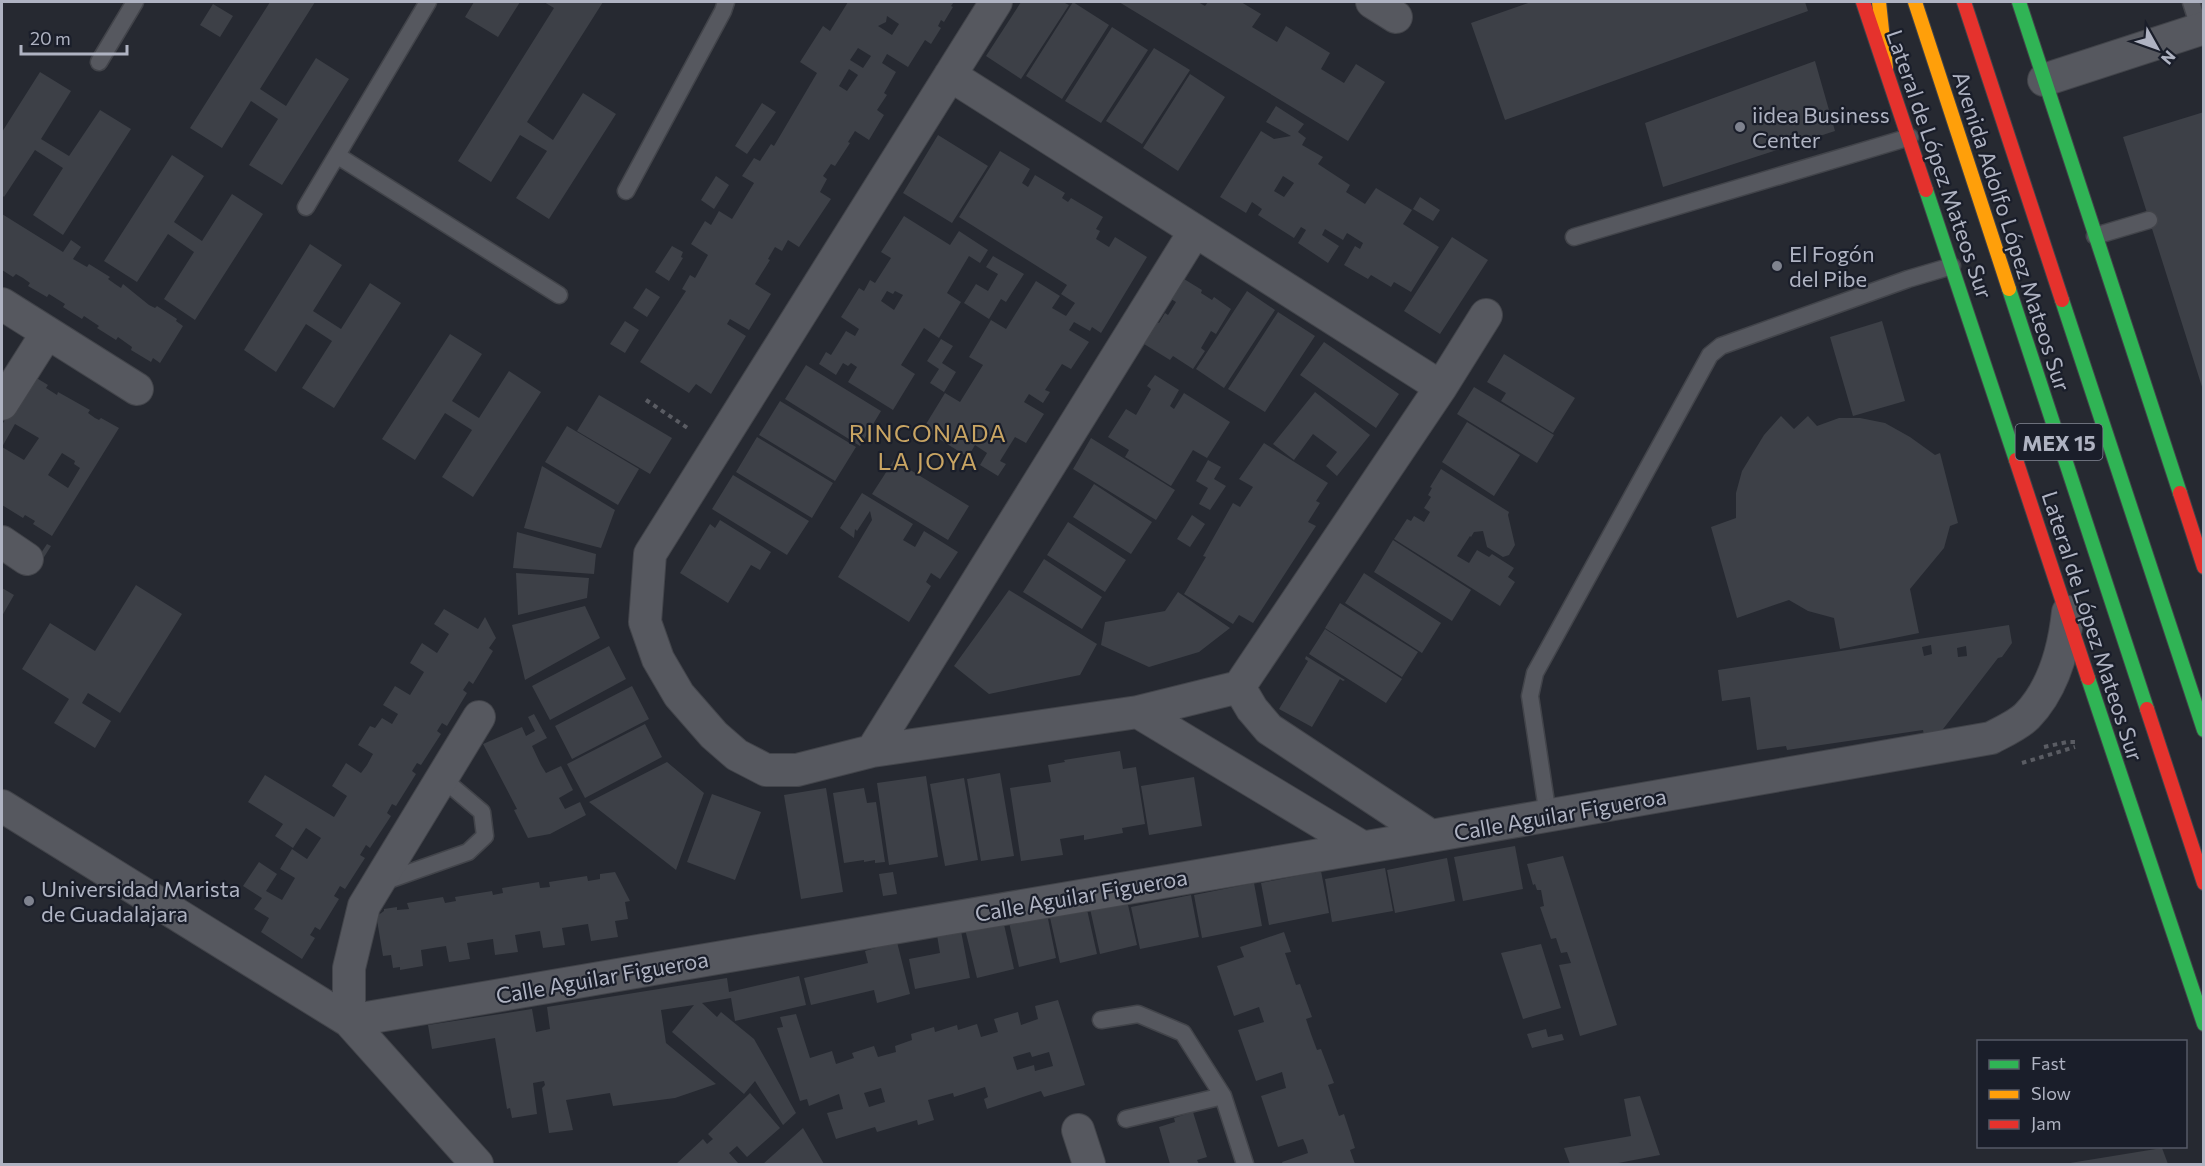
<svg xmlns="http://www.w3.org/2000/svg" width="2205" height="1166" viewBox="0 0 2205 1166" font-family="Commissioner,sans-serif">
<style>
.building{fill:#3d4047;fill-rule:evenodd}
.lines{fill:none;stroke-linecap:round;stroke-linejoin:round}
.lane-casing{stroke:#42444a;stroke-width:19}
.street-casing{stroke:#42444a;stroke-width:34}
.fast-casing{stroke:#42444a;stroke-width:16}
.slow-casing{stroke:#42444a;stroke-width:16}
.jam-casing{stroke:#42444a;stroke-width:16}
.path{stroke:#5a5c63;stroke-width:4;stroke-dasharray:4.5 4.5;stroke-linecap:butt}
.lane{stroke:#56585f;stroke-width:16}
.street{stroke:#56585f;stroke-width:32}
.fast{stroke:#30b455;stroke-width:14}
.slow{stroke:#ff9f0a;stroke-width:14}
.jam{stroke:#e5322d;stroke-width:14}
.poi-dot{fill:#7f838f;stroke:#1a1e2a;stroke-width:2}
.labels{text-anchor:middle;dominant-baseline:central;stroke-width:4.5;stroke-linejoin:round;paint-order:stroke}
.shield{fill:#1a1e2a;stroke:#828694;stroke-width:1.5}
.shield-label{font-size:21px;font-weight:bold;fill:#afb3c2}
.poi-label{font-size:22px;fill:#afb3c2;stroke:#1a1e2a;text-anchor:start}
.street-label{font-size:22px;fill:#afb3c2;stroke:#1a1e2a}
.neighbourhood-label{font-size:24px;letter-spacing:1.5px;fill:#c9a563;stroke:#1a1e2a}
</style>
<rect width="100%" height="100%" fill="#262931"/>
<path class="building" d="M270 2H315L260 89 286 106 316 58 349 79 282 185 249 165 278 119 251 101 222 148 190 128Z
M474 2H520L498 37 465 17Z
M544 2H603L527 122 553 140 583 93 616 114 549 219 516 198 547 151 520 135 491 182 458 161 554 8Z
M848 2H954L951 6 953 7 944 22 941 20 938 26 941 28 931 44 925 40 908 67 887 54 882 63 896 72 884 93 887 95 877 110 884 115 869 140 855 131 848 142 850 143 835 166 831 164 823 176 827 179 820 192 831 199 799 247 788 240 782 251 775 247 768 259 770 260 755 284 771 294 749 330 730 319 727 324 746 336 711 394 696 384 689 393 640 362 686 291 682 289 690 275 695 278 708 255 691 244 705 221 711 225 719 211 732 219 754 183 742 176 754 158 760 161 771 144 774 146 817 73 800 62 823 26 830 31ZM887 16 899 24 892 35 878 26 886 22ZM858 48 871 56 863 68 850 60ZM849 69 858 75 847 91 839 86Z
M1021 2H1063L1069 5 1021 79 986 56Z
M1073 2 1109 25 1062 99 1026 76Z
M1119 2H1198L1205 6 1208 2H1241L1261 14 1252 27 1277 42 1286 26 1330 53 1321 69 1344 83 1356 64 1385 82 1348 141Z
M1531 2H1805L1808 11 1505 120 1471 23Z
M213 4 233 16 220 37 200 25Z
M1112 27 1148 50 1101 123 1065 101Z
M1154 48 1190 70 1142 144 1106 121Z
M1815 61 1835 131 1663 187 1645 123Z
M40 72 71 91 41 139 69 156 100 110 131 129 63 235 33 215 63 168 35 150 4 197 2 195V132Z
M1190 74 1225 97 1178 171 1143 148Z
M762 103 776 112 747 154 735 146Z
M1276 106 1304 124 1298 132 1306 138 1302 145 1323 157 1318 164 1350 185 1346 192 1365 204 1376 188 1412 210 1403 224 1439 247 1411 292 1394 282 1391 287 1371 275 1368 279 1344 265 1355 246 1360 249 1363 243 1347 233 1343 240 1325 229 1322 235 1339 246 1328 263 1298 243 1306 230 1301 227 1294 238 1258 215 1262 209 1252 202 1246 213 1220 197 1261 131 1274 139 1291 136 1266 122ZM1283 176 1294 183 1284 197 1274 191Z
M2204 112V390H2203L2123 137Z
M938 135 988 166 952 223 903 193Z
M1000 151 1030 169 1022 183 1028 187 1035 175 1065 193 1062 198 1068 202 1071 198 1103 217 1096 229 1100 231 1096 239 1109 247 1115 237 1147 257 1101 333 1092 327 1090 331 1074 322 1069 330 1089 342 1071 369 1062 364 1045 390 1050 392 1043 403 1029 394 1024 402 1044 414 1026 443 1015 437 1000 461 1006 464 998 476 980 465 987 453 975 445 968 457 923 429 945 393 960 402 983 365 969 357 991 320 1006 329 1036 281 1060 296 1052 308 1066 316 1075 303 1061 294 1067 285 959 217Z
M172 155 204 176 174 222 202 241 232 194 263 214 195 320 164 299 194 252 168 234 137 282 104 261Z
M716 176 729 185 714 209 701 200Z
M1420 197 1440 210 1433 221 1413 209Z
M2 214 63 252 71 240 81 247 73 259 87 267 89 264 110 277 108 279 115 284 121 288 123 284 149 305 155 308 157 306 177 319 176 321 183 326 160 363 153 358 151 362 131 350 132 347 118 337 116 340 97 328 99 326 84 316 82 319 63 307 65 304 49 294 47 297 28 286 30 283 23 278 16 274 13 277 2 270Z
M904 216 950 245 959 231 988 250 980 263 969 256 947 293 961 302 939 338 924 328 901 365 915 374 893 410 848 382 857 367 851 363 848 366 843 363 836 375 819 364 826 352 831 355 846 331 855 336 859 329 841 317 859 288 864 291 870 280 875 283 891 258 881 252ZM887 291 893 294 895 291 903 295 894 310 881 301Z
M1452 237 1488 260 1440 334 1404 311Z
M310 244 342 265 313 311 341 329 370 283 401 303 334 408 302 388 332 341 306 324 276 372 244 350Z
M672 246 683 252 681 257 683 258 669 281 655 272Z
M993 256 1024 274 1006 302 1001 299 989 319 964 303 976 284 988 291 998 274 986 267Z
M1184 279 1202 290 1201 293 1212 300 1214 297 1231 309 1216 334 1211 331 1201 348 1205 351 1193 369 1173 356 1170 360 1144 344 1157 322 1159 323 1165 313 1168 315 1176 302 1171 299Z
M646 288 660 297 647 317 633 308Z
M1247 291 1275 310 1224 388 1196 369Z
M1278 312 1315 336 1265 412 1228 389Z
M625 321 639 330 625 353 610 344Z
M1882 321 1905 401 1853 416 1830 337Z
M450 334 482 354 452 401 479 418 509 371 541 392 473 497 442 477 472 430 445 413 415 460 382 439Z
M941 339 953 346 942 363 956 372 944 392 930 383 939 369 927 361Z
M1324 342 1399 394 1376 428 1300 375Z
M1504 354 1575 398 1553 433 1501 401 1506 393 1487 382Z
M806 365 881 411 860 446 785 399Z
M30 374 48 385 46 388 57 395 58 392 90 410 88 413 95 418 99 420 101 418 119 428 52 536 33 524 35 521 25 515 23 518 2 505V425ZM15 424 39 438 24 460 2 447ZM62 453 75 461 74 464 80 468 68 488 48 475Z
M1155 375 1179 390 1170 406 1174 409 1184 393 1230 422 1207 458 1193 450 1171 486 1125 457 1129 450 1108 437 1126 409 1136 415 1151 389 1147 386Z
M1474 387 1554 435 1537 463 1457 414Z
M1315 392 1370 435 1337 476 1326 466 1337 452 1313 434 1294 460 1273 444Z
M599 395 672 438 650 474 577 431Z
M780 401 856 447 835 481 759 435Z
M1781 416 1794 429 1808 416 1817 426 1839 418H1860L1885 423 1910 437 1935 455 1940 453 1958 523 1950 526 1944 548 1910 589 1919 633 1840 649 1834 618 1808 611 1789 600 1737 618 1711 527 1736 518V493L1742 471 1764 435Z
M1467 422 1520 455 1494 496 1442 462Z
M567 426 639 469 618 505 545 462Z
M757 437 833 483 812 518 736 472Z
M1091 438 1175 490 1156 520 1073 469Z
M1264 443 1328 483 1316 501 1320 503 1308 522 1316 526 1253 623 1239 615 1233 624 1184 594 1206 557 1203 556 1233 503 1240 507 1253 487 1239 479Z
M894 460 969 506 948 540 872 494Z
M1208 460 1221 467 1214 479 1226 486 1210 510 1199 504 1208 488 1196 481Z
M542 466 615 510 601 548 524 528Z
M1441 469 1509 512 1508 515 1515 545 1509 555 1503 557 1487 547 1483 531 1474 532 1471 537 1470 536 1457 556 1469 563 1477 550 1489 557 1492 554 1514 568 1508 577 1515 582 1500 606 1394 539 1407 519 1411 521 1414 516 1424 522 1430 512 1424 508 1431 497 1428 495 1432 488 1430 487Z
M733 475 809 521 787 555 712 509Z
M1094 484 1152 522 1131 554 1073 517Z
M862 493 913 524 903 540 915 547 924 531 958 552 940 579 931 573 926 582 931 586 909 622 838 577 872 520 870 511 857 531 855 529 854 538 840 528Z
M1192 515 1205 524 1190 547 1177 539Z
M720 520 771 552 760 570 751 565 728 603 680 573 710 524 715 528Z
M1068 522 1126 560 1105 592 1047 555Z
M517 532 596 554 594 574 513 568Z
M1393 540 1471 590 1452 621 1374 572Z
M47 544 51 546 41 562 37 559Z
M1044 559 1102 597 1082 629 1023 592Z
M516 573 589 578 587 598 518 615Z
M1364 573 1441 623 1422 653 1345 603Z
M136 585 182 614 120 713 88 693 82 703 111 721 95 748 54 723 69 699 22 669 50 623 95 651Z
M2 588 14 595 2 616Z
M1009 590 1097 644 1080 675 989 694 954 666Z
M1178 592 1230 628 1199 652 1149 667 1101 645 1105 622 1165 611Z
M1340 603 1418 652 1402 677 1325 628Z
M585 606 600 638 525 680 512 625Z
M444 609 478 629 485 617 496 638 489 648 493 651 473 684 469 681 463 690 467 693 447 726 442 723 437 731 441 734 421 765 417 763 412 771 416 774 396 806 392 804 387 813 391 816 370 848 366 845 360 855 365 858 345 889 340 886 334 896 339 899 320 930 315 927 312 932 310 935 315 938 302 959 261 932 269 918 254 909 262 898 243 886 259 862 277 874 266 891 282 900 295 878 280 869 292 849 307 859 321 838 306 828 293 848 275 836 283 824 248 802 265 775 334 817 347 796 332 786 346 763 361 773 367 765 373 754 358 745 370 726 375 728 382 718 392 724 398 714 383 705 395 686 410 695 424 672 410 663 422 643 437 653 449 634 434 624Z
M2009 625 2012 643 2002 657 1998 658 1940 733 1924 735 1923 730 1787 750 1786 746 1757 750 1750 697 1722 701 1718 670ZM1931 645 1932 654 1924 656 1922 647ZM1966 646 1967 656 1958 657 1957 648Z
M1325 629 1402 679 1386 703 1309 654Z
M609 646 626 679 550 720 532 686Z
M1306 656 1345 680 1343 681 1340 679 1312 727 1279 709 1308 661 1305 659Z
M632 686 649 719 572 759 555 726Z
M534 714 547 738 532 746 541 765 546 773 561 766 573 790 559 798 565 809 580 802 586 815 550 834 528 838 514 810 517 809 483 744 522 727 526 736 535 731 528 717Z
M645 724 662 757 585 798 567 764Z
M1120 751 1123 769 1136 767 1145 824 1122 828 1123 833 1084 840V835L1060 839 1063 855 1021 861 1010 788 1051 782 1048 765 1065 762 1064 760Z
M667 762 704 793 676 870 589 802Z
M1000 773 1014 856 981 861 967 779Z
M926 776 938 857 889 865 877 783Z
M1194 777 1202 826 1149 835 1141 786Z
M964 778 978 860 945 866 930 784Z
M826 788 843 892 801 899 784 795Z
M864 788 867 803 876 802 885 862 875 863V860L864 862V860L844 863 833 793Z
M712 794 761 812 735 880 687 862Z
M1515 846 1523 889 1463 901 1454 857Z
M1563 856 1617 1025 1580 1036 1559 965 1571 963 1567 952 1561 953 1556 938 1551 939 1540 907 1544 906 1541 890H1537L1535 884 1533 885 1527 864Z
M1447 858 1455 901 1395 913 1387 870Z
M1385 868 1393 911 1332 922 1325 879Z
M1321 871 1329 913 1269 925 1261 883Z
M615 872 630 901 625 902 628 919 615 921 618 937 591 941 588 924 562 928 565 945 543 948 540 931 515 935 518 952 495 955 493 939 467 943 470 959 449 962 446 946 433 948 421 950 423 966 400 970V967L393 968 391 955 383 956 377 920V916L384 911V909L397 907V910L409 909 407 903 443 897 445 903 456 901 455 897 492 891 493 895 503 893 502 888 539 882 540 888 550 887 549 882 587 876 588 881 600 879V874Z
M893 872 897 894 883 896 879 874Z
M1254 883 1262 926 1202 938 1194 895Z
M1191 895 1199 937 1140 949 1131 907Z
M1126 896 1137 945 1100 954 1089 904Z
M1086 905 1097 954 1060 963 1049 913Z
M1046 909 1056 958 1019 967 1008 918Z
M1003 920 1014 969 977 978 965 929Z
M961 931 970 978 915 989 909 959 940 953 937 935Z
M1284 932 1291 952 1285 953 1296 985 1300 984 1312 1017 1306 1019 1311 1034 1317 1050 1321 1049 1334 1083 1328 1085 1339 1116 1344 1114 1350 1132 1355 1148 1350 1150 1355 1164H1283L1282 1162 1308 1153 1306 1146 1303 1139 1278 1147 1261 1096 1286 1088 1282 1072 1256 1081 1238 1030 1264 1022 1259 1007 1234 1016 1217 966 1244 957 1240 947Z
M897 942 910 994 877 1003 874 990 811 1005 804 978 868 963 865 951Z
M1541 944 1561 1008 1523 1019 1501 953Z
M799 976 806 1005 735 1021 731 998 702 1003 717 1017 721 1012 754 1039 796 1113 783 1125 755 1081 744 1094 672 1032 694 1005 661 1010 666 1043 716 1084 675 1098 613 1106 610 1093 566 1100 573 1130 549 1133 542 1088 545 1085 544 1081 533 1083 537 1114 512 1118 510 1108 507 1109 495 1038 432 1049 428 1025 532 1009 536 1032 550 1029 547 1007 727 978 729 992Z
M1058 1000 1085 1085 1044 1097 1041 1091 987 1109 984 1099 988 1097 985 1087 954 1097 953 1093 928 1100 934 1120 918 1125 917 1120 877 1132 875 1127 836 1139 827 1113 843 1109 839 1094 809 1106 807 1099 800 1101 777 1028 783 1027 780 1017 796 1014 810 1058 832 1051 836 1064 854 1058 852 1053 874 1046 878 1057 896 1052 895 1046 912 1040 911 1034 934 1027 935 1032 957 1025 958 1030 977 1024 981 1037 998 1032 994 1019 1018 1012 1021 1025 1038 1019 1035 1006ZM1030 1052 1032 1057 1049 1052 1053 1066 1035 1071 1034 1065 1017 1070 1013 1057ZM881 1088 885 1102 869 1107 864 1093Z
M1546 1029 1548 1037 1562 1034 1564 1040 1532 1048 1527 1034Z
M750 1093 780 1128 747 1157 737 1146 729 1153 739 1164H676L703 1139 707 1144 713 1139 708 1134Z
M1640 1096 1660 1155 1613 1164H1570L1564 1148 1631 1136 1624 1099Z
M1193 1112 1207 1157 1197 1160 1199 1164H1170L1159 1127 1175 1122 1174 1118Z
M803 1128 824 1164H763Z
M2162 1148 2168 1164H2070V1163Z"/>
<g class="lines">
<defs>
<path id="lane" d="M2191 2 2200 30
M99 62 135 2
M338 156 559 295
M626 191 723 11 726 2
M306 207 428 2
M2095 236 2149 220
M1574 237 1910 137
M1548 816 1530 696 1535 673 1710 355 1721 346 1908 279 1952 266
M380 883 468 852 485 836 482 812 442 778
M1101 1020 1138 1014 1183 1033 1223 1096 1245 1164
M1126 1119 1223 1096"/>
<path id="street" d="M996 2 650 554 645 622 658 659 679 695 714 735 737 755 766 770H797L872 751 1138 712 1239 687 1441 387 1486 315
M1372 2 1396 17
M950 75 1441 387
M2044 80 2204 28
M2 304 137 389
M2 404 47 333
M2 542 27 559
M1239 687 1252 709 1269 729 1431 836
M1138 712 1362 847
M479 717 364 906 349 968V1021L1431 836 1991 738C2002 732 2018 725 2027 716 2054 688 2064 650 2068 612
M872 751 1195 231
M2 806 349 1021 477 1164
M1078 1130 1089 1164"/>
<path id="fast" d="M2019 2 2180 493
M1926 190 2016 460
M2009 289 2147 709
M2062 300 2204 730
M2088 678 2204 1024"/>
<path id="slow" d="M1879 2 1886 68
M1915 2 2009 289"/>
<path id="jam" d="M1863 2 1926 190
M1964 2 2062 300
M2016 460 2088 678
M2180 493 2204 567
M2147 709 2204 883"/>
</defs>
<use href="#lane" class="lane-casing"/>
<use href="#street" class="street-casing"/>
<use href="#fast" class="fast-casing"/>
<use href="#slow" class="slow-casing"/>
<use href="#jam" class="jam-casing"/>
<path class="path" d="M646 400 689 429
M2044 747 2067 742H2075
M2022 763 2075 747"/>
<use href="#lane" class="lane"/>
<use href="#street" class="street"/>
<use href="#fast" class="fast"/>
<use href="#slow" class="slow"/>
<use href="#jam" class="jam"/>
</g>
<g class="poi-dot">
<circle cx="1740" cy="127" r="6"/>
<circle cx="1777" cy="266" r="6"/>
<circle cx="29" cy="901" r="6"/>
</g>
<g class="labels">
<rect class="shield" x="2015.5" y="424" width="87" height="36" rx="4.5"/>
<g class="shield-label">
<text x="2059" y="442">MEX 15</text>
</g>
<g class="poi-label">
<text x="1752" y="114">iidea Business<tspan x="1752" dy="25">Center</tspan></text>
<text x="1789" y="253">El Fogón<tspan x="1789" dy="25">del Pibe</tspan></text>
<text x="41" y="888">Universidad Marista<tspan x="41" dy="25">de Guadalajara</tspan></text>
</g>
<g class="street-label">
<text transform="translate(1940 164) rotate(71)">Lateral de López Mateos Sur</text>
<text transform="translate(2012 231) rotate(72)">Avenida Adolfo López Mateos Sur</text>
<text transform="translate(2093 626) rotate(72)">Lateral de López Mateos Sur</text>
<text transform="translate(1560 814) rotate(-10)">Calle Aguilar Figueroa</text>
<text transform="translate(1081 895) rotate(-10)">Calle Aguilar Figueroa</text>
<text transform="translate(602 977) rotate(-10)">Calle Aguilar Figueroa</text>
</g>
<g class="neighbourhood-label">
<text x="928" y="432">RINCONADA<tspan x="928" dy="28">LA JOYA</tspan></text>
</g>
</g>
<rect width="2205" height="1166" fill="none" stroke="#afb3c2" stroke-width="6"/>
<rect x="1977" y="1040" width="210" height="108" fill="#1a1e2a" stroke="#565a67" stroke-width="1.5"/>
<rect x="1989" y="1060" width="30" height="9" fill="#30b455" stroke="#565a67" stroke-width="1.5"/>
<text x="2031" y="1070" font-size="18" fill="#afb3c2">Fast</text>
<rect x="1989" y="1090" width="30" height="9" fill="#ff9f0a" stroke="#565a67" stroke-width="1.5"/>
<text x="2031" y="1100" font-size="18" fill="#afb3c2">Slow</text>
<rect x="1989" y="1120" width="30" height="9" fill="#e5322d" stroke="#565a67" stroke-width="1.5"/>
<text x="2031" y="1130" font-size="18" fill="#afb3c2">Jam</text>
<g transform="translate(2157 48) rotate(130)" stroke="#1a1e2a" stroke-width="4.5" paint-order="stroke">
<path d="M0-4.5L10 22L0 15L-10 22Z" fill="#afb3c2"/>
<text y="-9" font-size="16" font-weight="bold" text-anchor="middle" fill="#afb3c2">N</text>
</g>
<path d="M21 45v9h106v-9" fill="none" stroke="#afb3c2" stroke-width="3"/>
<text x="30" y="45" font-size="18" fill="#afb3c2" stroke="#1a1e2a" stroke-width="4.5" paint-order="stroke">20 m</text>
</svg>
